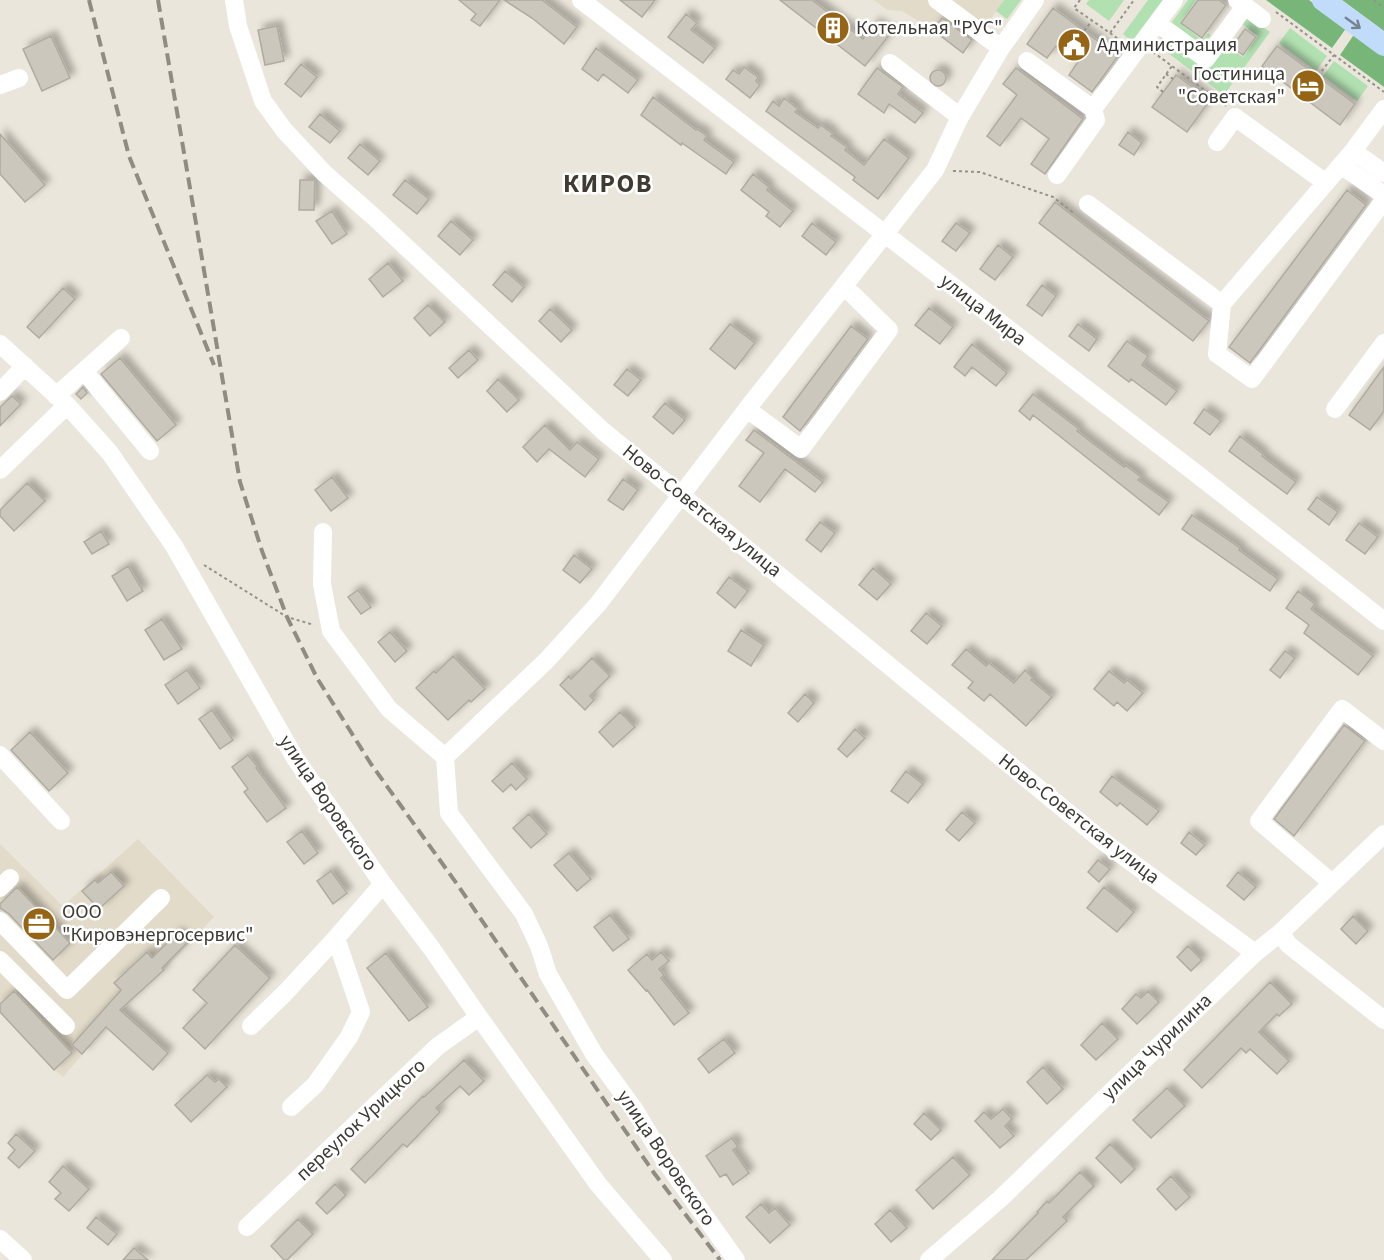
<svg xmlns="http://www.w3.org/2000/svg" width="1384" height="1260" viewBox="0 0 1384 1260" font-family="'Source Sans 3',sans-serif">
<style>
.built{fill:#e3dbc9}
.green{fill:#b1e0b1}
.forest{fill:#77b678}
.building{fill:#ccc7bc;stroke:#afaba0;stroke-width:1.5;filter:url(#shadow)}
.lines{fill:none;stroke-linecap:round;stroke-linejoin:round}
.path{stroke:#95928a;stroke-width:2;stroke-dasharray:3 3;stroke-linecap:butt}
.minor{stroke:#fff;stroke-width:18}
.major{stroke:#c1dcfb;stroke-width:22}
.rail{stroke:#8f8c84;stroke-width:4;stroke-dasharray:12 6;stroke-linecap:butt}
.oneway{stroke:#77838e}
.labels{text-anchor:middle;dominant-baseline:central;stroke-width:5;stroke-linejoin:round;paint-order:stroke}
.poi-label{font-size:20px;fill:#3b3a35;stroke:#fff;text-anchor:start}
.street-label{font-size:20px;fill:#3b3a35;stroke:#fff}
.district-label{font-size:26px;font-weight:bold;letter-spacing:1.5px;fill:#3f3b32;stroke:#fff}
</style>
<defs>
<filter id="shadow"><feDropShadow dx="5.5" dy="-5.5" stdDeviation="3" flood-color="#0004"/></filter>
</defs>
<rect width="100%" height="100%" fill="#ebe6db"/>
<path class="built" d="M874 0H1004L981 33 974 38 963 53 933 30 902 11 887 10Z
M138 839 214 917 164 970 130 1000 63 1077 54 1070 0 1012V844L63 906Z"/>
<path class="green" d="M1004 0H1021L1007 19 996 11Z
M1089 0H1124L1109 21 1086 4Z
M1148 0H1167L1135 44 1123 34Z
M1188 0H1196L1180 23 1202 40 1208 33 1211 35 1201 49 1169 26Z
M1248 16 1270 32 1224 95 1156 44 1164 33 1210 67 1223 50 1227 53 1231 49 1243 57 1258 36 1242 24Z
M1290 28 1327 56 1316 71 1279 43Z
M1334 61 1368 86 1357 101 1323 76Z"/>
<path class="forest" d="M1266 0H1309L1347 27 1332 48Z
M1342 0H1384V31Z
M1355 33 1384 54V87L1340 55Z"/>
<path class="building" d="M459 0H500L480 26 471 20 476 14Z
M504 0H542L577 27 564 44 532 18Z
M620 0H655L642 17Z
M780 0H812L863 39 875 23 890 34 865 66Z
M1198 0H1219L1226 5 1202 38 1181 23Z
M1053 8 1118 56 1092 92 1069 75 1078 62 1056 46 1047 58 1027 44Z
M686 14 697 23 691 30 715 48 703 63 668 37Z
M942 18 972 40 963 53 933 30Z
M277 26 284 61 265 65 258 30Z
M1245 29 1256 37 1243 55 1232 47Z
M51 36 70 78 42 91 23 49Z
M1277 46 1355 104 1340 125 1262 66Z
M596 48 638 80 628 93 603 74 598 81 582 69Z
M301 64 317 77 301 97 285 84Z
M744 67 758 77 756 81 760 85 750 98 726 79 733 70 739 74Z
M877 68 903 87 898 94 923 113 915 123 889 104 884 113 858 94Z
M1016 68 1083 119 1045 174 1031 164 1049 139 1021 118 1000 146 987 136 1017 95 1003 84Z
M930 78a8 8 0 1 1 16 0a8 8 0 1 1-16 0Z
M1176 75 1210 100 1187 132 1152 107Z
M653 97 696 130 697 129 707 136 704 140 734 162 726 174 682 143 681 145 641 115Z
M784 98 798 109 795 112 815 126 818 128 821 125 833 134 831 136 847 147 845 150 864 165 884 139 909 158 878 199 853 180 855 177 766 111 773 101 779 106Z
M320 114 340 131 330 143 309 127Z
M1128 132 1142 143 1134 155 1119 145Z
M0 134 45 185 25 202 0 174Z
M360 144 380 161 368 175 348 158Z
M753 174 769 187 767 190 793 211 780 227 766 216 769 212 741 190Z
M300 180H315L314 210H299Z
M405 180 429 199 417 214 393 195Z
M1347 190 1366 205 1250 363 1229 347Z
M1055 202 1209 321 1193 341 1039 223Z
M332 211 347 234 332 244 316 221Z
M451 221 473 240 460 255 438 236Z
M812 223 836 242 826 255 802 236Z
M956 223 970 233 956 251 942 241Z
M998 245 1013 257 995 280 980 269Z
M388 263 403 281 383 297 369 279Z
M505 271 524 287 512 302 493 285Z
M1042 285 1056 296 1042 316 1027 305Z
M63 288 75 299 39 338 27 327Z
M428 305 445 322 430 336 414 318Z
M929 308 953 327 940 344 915 325Z
M550 309 572 330 561 342 539 321Z
M730 324 755 343 735 369 710 349Z
M1078 324 1097 339 1089 351 1069 336Z
M851 326 868 339 800 431 783 417Z
M1127 341 1148 356 1142 365 1177 391 1166 405 1131 379 1129 382 1108 366Z
M972 344 1007 373 996 386 972 367 965 376 954 367Z
M469 350 478 360 458 378 449 368Z
M120 358 176 425 157 441 101 374Z
M1384 367V411L1370 430 1349 415Z
M627 369 641 380 628 396 614 385Z
M498 379 519 400 507 412 487 391Z
M83 387 87 393 81 399 76 394Z
M1033 394 1079 429 1077 431 1124 467 1125 465 1141 477 1138 480 1169 502 1159 515 1033 415 1030 420 1019 411Z
M12 396 21 404 0 426V407Z
M665 403 685 420 673 434 653 417Z
M1204 409 1221 421 1210 435 1194 423Z
M545 425 570 450 577 442 599 459 585 477 549 449 537 462 523 447Z
M754 430 823 482 815 492 785 469 760 502 739 486 764 453 746 440Z
M1240 436 1263 454 1262 456 1296 482 1287 494 1229 451Z
M332 477 348 498 331 511 315 490Z
M623 479 638 490 623 510 608 500Z
M27 483 45 501 14 531 0 516V510Z
M1317 497 1338 512 1329 525 1308 509Z
M1192 515 1240 548 1239 550 1278 579 1270 591 1182 529Z
M820 522 835 533 821 552 806 540Z
M1359 523 1378 537 1365 554 1346 540Z
M101 531 109 544 92 554 84 542Z
M574 555 592 569 580 583 563 570Z
M128 566 143 591 127 601 112 576Z
M873 568 891 584 877 600 859 585Z
M729 577 748 591 735 608 717 593Z
M358 590 371 607 361 614 348 597Z
M1298 591 1315 604 1311 609 1373 656 1358 675 1304 633 1309 625 1286 608Z
M926 613 942 626 927 644 911 631Z
M162 619 182 649 164 660 145 630Z
M741 630 764 645 751 666 728 651Z
M390 632 407 651 395 662 378 642Z
M966 649 986 666 989 663 1014 683 1025 670 1033 678 1031 680 1052 697 1026 726 990 694 984 701 968 688 973 682 952 665Z
M1285 651 1295 658 1280 678 1270 670Z
M453 656 485 689 471 702 469 700 448 720 416 688 434 671 436 673Z
M592 658 610 676 590 696 594 700 585 710 560 685 569 676 571 679Z
M187 670 200 688 178 704 165 685Z
M1109 671 1124 683 1127 680 1143 693 1127 711 1117 702 1114 706 1094 689Z
M805 694 814 703 798 722 788 713Z
M212 710 233 740 220 749 199 719Z
M620 712 635 727 613 747 599 732Z
M1344 725 1365 741 1294 836 1274 819Z
M855 729 865 738 847 757 838 749Z
M30 732 68 773 49 791 11 750Z
M248 755 257 766 256 768 286 808 267 822 244 792 248 789 232 767Z
M512 763 527 779 516 790 511 784 503 792 492 781Z
M906 771 923 784 908 803 891 791Z
M1112 776 1159 811 1147 825 1120 803 1117 806 1100 792Z
M962 812 975 823 959 841 946 830Z
M529 814 547 834 531 848 513 828Z
M302 831 318 853 304 864 287 842Z
M1189 832 1205 845 1196 855 1181 843Z
M569 853 591 879 577 891 554 865Z
M1098 860 1110 869 1099 882 1088 872Z
M331 871 347 893 333 904 317 881Z
M111 872 124 886 99 909 82 891 95 880 98 883Z
M1238 872 1256 887 1244 900 1227 886Z
M17 887 70 943 53 960 8 913 0 908V904Z
M1104 887 1134 912 1117 932 1087 908Z
M610 915 629 939 613 951 594 927Z
M1353 916 1368 931 1356 944 1341 929Z
M177 933 187 943 162 968 164 970 120 1010 168 1053 153 1070 106 1027 82 1054 72 1045 121 990 114 983 147 952 152 958Z
M235 945 270 978 205 1049 183 1028 207 1003 193 990Z
M1188 946 1202 960 1191 971 1177 957Z
M661 952 669 961 659 969 664 975 661 978 689 1013 674 1025 647 990 646 991 628 970 647 954 652 960Z
M386 953 428 1007 409 1021 367 968Z
M1270 982 1292 1004 1279 1016 1277 1014 1259 1032 1289 1061 1277 1074 1250 1049 1246 1053 1241 1048 1202 1088 1184 1070Z
M14 991 72 1053 54 1070 0 1012V1004Z
M1148 991 1159 1002 1137 1024 1122 1009 1136 994 1141 998Z
M1102 1023 1118 1039 1096 1060 1081 1045Z
M724 1039 735 1053 709 1073 698 1059Z
M464 1060 484 1081 469 1095 460 1086 436 1108 440 1112 407 1147 403 1144 365 1183 351 1169 423 1096 424 1097Z
M1043 1067 1063 1089 1047 1104 1027 1082Z
M207 1075 215 1082 219 1079 227 1087 191 1122 175 1105Z
M1167 1088 1185 1106 1151 1138 1133 1120Z
M1003 1109 1012 1119 1005 1126 1014 1136 1000 1148 975 1121 984 1112 991 1119Z
M924 1113 941 1130 931 1140 914 1124Z
M16 1134 35 1151 19 1168 8 1158 15 1150 8 1143Z
M732 1138 738 1147 733 1150 749 1173 733 1185 726 1174 720 1177 706 1156Z
M1110 1144 1135 1169 1121 1183 1096 1158Z
M953 1157 970 1175 933 1209 916 1190Z
M63 1166 89 1189 69 1211 55 1199 61 1193 49 1182Z
M1080 1172 1094 1186 1063 1217 1067 1221 1026 1260H992L1038 1213 1037 1212 1047 1201 1049 1203Z
M1171 1176 1190 1197 1176 1210 1157 1189Z
M335 1184 346 1195 327 1214 316 1203Z
M761 1204 769 1213 775 1208 790 1225 770 1243 746 1217Z
M890 1210 907 1228 891 1242 875 1224Z
M96 1217 117 1234 108 1245 87 1228Z
M298 1219 313 1234 287 1260H284L271 1246Z
M134 1248 148 1260H123Z"/>
<g class="lines">
<path class="path" d="M1080 0 1074 8 1110 33 1134 0
M1374 0 1384 8
M1276 12 1384 92
M1084 31 1092 21
M1110 33 1122 42
M1153 52 1226 106
M1166 74 1173 79
M1318 76 1334 55
M1163 92 1157 87 1172 66
M953 171 980 172 1053 197 1075 214
M204 565 287 617 314 625"/>
<path class="minor" d="M234 0 238 26 263 101 284 130 324 173 374 217 603 431 1104 842 1255 953
M581 0 1202 478 1384 621
M937 0 1001 48
M1245 6 1262 19
M1157 23 1206 59 1245 6 1237 0
M1027 61 1093 109 1174 0
M890 63 960 117
M0 85 19 78
M1217 142 1235 117 1326 183
M1353 151 1384 173
M1341 165 1384 195
M1057 175 1096 120 1093 109
M1088 204 1222 304 1353 151 1384 109
M1222 304 1217 354 1252 379 1384 200
M0 344 67 405 110 453 174 546 295 758 383 884 432 949 479 1017 598 1184 663 1260
M84 371 150 451
M0 392 25 366
M56 396 121 338
M747 409 801 449 889 330 844 286
M1335 409 1384 343
M0 470 67 405
M323 532 322 584 331 631 389 709 445 757 449 813 524 914 539 946 548 974 594 1054 634 1109 664 1159 736 1260
M0 755 61 821
M445 757 546 661 598 604 747 409 935 170 960 117 1001 48 1035 0
M1332 883 1259 821 1342 709 1384 741
M0 888 10 878
M0 921 67 990 161 898
M1280 933 1289 945 1384 1020
M0 960 66 1026
M251 1026 284 994 336 938
M291 1107 315 1085 349 1037 361 1012 336 938 383 884
M247 1227 438 1046 479 1017
M0 1239 23 1260
M929 1260 1000 1199 1255 953 1280 933 1384 834"/>
<path class="major" d="M1323 0 1384 45"/>
<path class="rail" d="M89 0 129 156 214 365
M158 0 240 482 262 551 287 617 317 678 371 764 457 884 654 1173 720 1260"/>
</g>
<defs><path id="oneway-shaft" d="M-6 0H5M1.5-3L5.5 0L1.5 3" fill="none" stroke-width="1.6" stroke-linecap="round" stroke-linejoin="round" transform="scale(1.5)"/></defs>
<use class="oneway" href="#oneway-shaft" transform="translate(1353 23) rotate(36)"/>
<defs>
<symbol id="building-disc" viewBox="-11 -11 22 22"><circle r="9.5" fill="#956414" stroke="#fff"/><path d="M-4-6H4V6H1V3H-1V6H-4ZM-2.5-4.3h1.7v1.8h-1.7ZM.8-4.3h1.7v1.8H.8ZM-2.5-1h1.7V.8h-1.7ZM.8-1h1.7V.8H.8Z" fill="#fff"/></symbol>
<symbol id="civic-disc" viewBox="-11 -11 22 22"><circle r="9.5" fill="#956414" stroke="#fff"/><path d="M-.6-6.5H3V-4.5H.6V-3L4-1V1h2V6H-6V1h2V-1L-.6-3ZM-1.2 2.5V6h2.4V2.5Z" fill="#fff"/></symbol>
<symbol id="hotel-disc" viewBox="-11 -11 22 22"><circle r="9.5" fill="#956414" stroke="#fff"/><path d="M-6-4.5h1.5V1H6V5H4.5V3h-9V5H-6ZM-4 0a1.8 1.8 0 1 1 3.6 0ZM.5 0V-2.5h3Q6-2.5 6 0Z" fill="#fff"/></symbol>
<symbol id="office-disc" viewBox="-11 -11 22 22"><circle r="9.5" fill="#956414" stroke="#fff"/><path d="M-6-3h4V-5.5h4V-3h4V5H-6ZM-1-4.5V-3h2v-1.5ZM-6 0V1H6V0Z" fill="#fff"/></symbol>
</defs>
<g fill-rule="evenodd">
<use href="#building-disc" x="814" y="9" width="38" height="38"/>
<use href="#civic-disc" x="1055" y="26" width="38" height="38"/>
<use href="#hotel-disc" x="1289" y="67" width="38" height="38"/>
<use href="#office-disc" x="20" y="905" width="38" height="38"/>
</g>
<g class="labels">
<g class="poi-label">
<text x="856" y="28">Котельная "РУС"</text>
<text x="1097" y="45">Администрация</text>
<text x="1285" y="74" text-anchor="end">Гостиница<tspan x="1285" dy="23">"Советская"</tspan></text>
<text x="62" y="912">ООО<tspan x="62" dy="23">"Кировэнергосервис"</tspan></text>
</g>
<g class="street-label">
<text transform="translate(983 310) rotate(38)">улица Мира</text>
<text transform="translate(702 511) rotate(39)">Ново-Советская улица</text>
<text transform="translate(328 803) rotate(56)">улица Воровского</text>
<text transform="translate(1079 819) rotate(38)">Ново-Советская улица</text>
<text transform="translate(1157 1047) rotate(-44)">улица Чурилина</text>
<text transform="translate(361 1120) rotate(-43)">переулок Урицкого</text>
<text transform="translate(666 1158) rotate(56)">улица Воровского</text>
</g>
<g class="district-label">
<text x="608" y="183">КИРОВ</text>
</g>
</g>
</svg>
